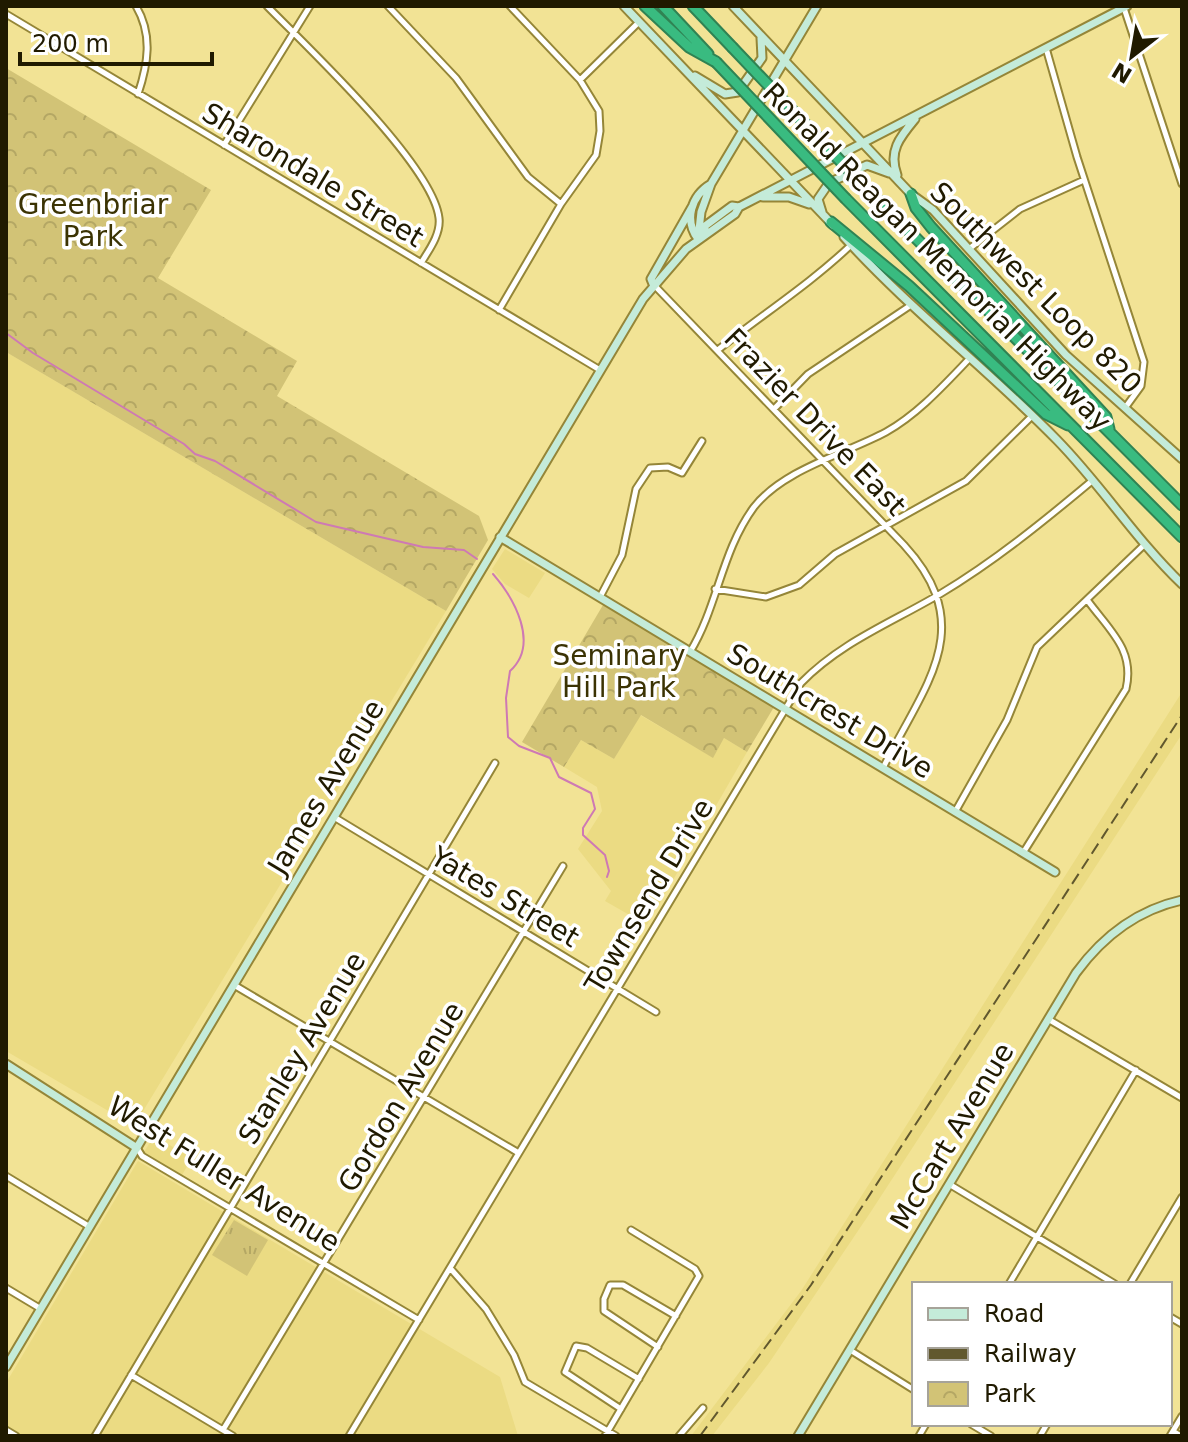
<svg xmlns="http://www.w3.org/2000/svg" width="1188" height="1442" viewBox="0 0 1188 1442" font-family="'DejaVu Sans',sans-serif">
<style>
.built{fill:#ebdb83}
.grass{fill:url(#grass-tufts)}
.park{fill:url(#park-crowns)}
.lines{fill:none;stroke-linecap:round;stroke-linejoin:round}
.stream{stroke:#ce79b4;stroke-width:2}
.street-casing{stroke:#958638;stroke-width:9}
.secondary-casing{stroke:#958638;stroke-width:11}
.highway-casing{stroke:#308353;stroke-width:13}
.street{stroke:#fff;stroke-width:5}
.secondary{stroke:#c4ebd9;stroke-width:7}
.highway{stroke:#39bb80;stroke-width:9}
.rail{stroke:#61582e;stroke-width:2;stroke-dasharray:12 6;stroke-linecap:butt}
.highway-bridge-casing{stroke:#308353;stroke-width:13;stroke-linecap:butt}
.highway-bridge{stroke:#39bb80;stroke-width:9}
.labels{text-anchor:middle;dominant-baseline:central;stroke-width:7;stroke-linejoin:round;paint-order:stroke}
.street-label{font-size:28px;fill:#201a00;stroke:#fff}
.park-label{font-size:28px;fill:#3b3303;stroke:#fff}
</style>
<defs>
<pattern id="grass-tufts" width="24" height="20" patternUnits="userSpaceOnUse" patternTransform="scale(2)"><rect width="24" height="20" fill="#d2c376"/><path d="M3 7l-1-3M5 7V3M7 7l1-3M15 17l-1-3M17 17v-4M19 17l1-3" fill="none" stroke="#b4a764"/></pattern>
<pattern id="park-crowns" width="20" height="18" patternUnits="userSpaceOnUse" patternTransform="scale(2)"><rect width="20" height="18" fill="#d2c376"/><path d="M2 6a3 3 0 1 1 6 0M12 15a3 3 0 1 1 6 0" fill="none" stroke="#b4a764"/></pattern>
</defs>
<rect width="100%" height="100%" fill="#f2e395"/>
<path class="built" d="M6 352 446 611 134 1126 6 1051Z
M505 549 545 573 529 598 505 584 492 569Z
M1182 692V734L870 1213 769 1363 712 1436H691L801 1291Z
M640 715 712 757 724 738 747 752 647 925 605 901 611 891 578 849 602 811 597 787 564 767 581 740 614 759Z
M154 1136 192 1158 182 1175 144 1152Z
M138 1161 500 1377 518 1436H6V1383Z"/>
<path class="grass" d="M234 1220 268 1240 247 1276 212 1255Z"/>
<path class="park" d="M6 68 211 190 158 278 297 361 277 396 479 516 488 540 446 611 6 352Z
M603 605 774 707 747 752 724 738 713 758 641 715 614 759 581 740 564 767 522 742Z"/>
<g class="lines">
<path class="stream" d="M6 333 33 353 184 444 195 454 215 461 316 522 423 547 464 550 477 559
M493 574C514 598 540 644 510 671L506 698 508 737 519 746 550 758 559 777 591 793 595 809 583 828V835L605 855 609 871 607 877"/>
<defs>
<path id="street" d="M136 6C153 35 148 64 138 94
M267 6C307 47 433 165 439 218 441 234 429 250 421 263
M388 6 456 78 528 177 561 204
M1124 8 1182 184
M6 14 600 370
M1046 48 1077 157 1144 362 1141 386 1125 408
M580 80 639 22
M224 145 310 6
M969 249 1020 209 1084 180
M654 285 904 545C980 628 924 685 883 768
M499 310 561 204 596 155 600 131 599 111 580 80 510 6
M719 349C763 314 810 284 851 245
M774 409 808 374 911 305
M715 589 766 597 799 585 835 554 966 481 1032 416
M600 597 622 555 636 489 650 468 668 467 682 473 702 441
M690 652C718 606 721 552 754 507 784 469 845 454 886 432 918 414 944 385 969 359
M955 812 1007 720 1037 647 1144 545
M334 817 656 1012
M1023 853 1126 689C1135 650 1110 631 1088 601
M234 985 517 1152
M1048 1019 1182 1098
M137 1148 142 1156 419 1320
M6 1176 90 1227
M949 1184 1115 1284
M450 1268 486 1309 514 1355 525 1382 616 1436
M1009 1284 1136 1070
M1130 1284 1182 1197
M6 1288 41 1309
M1170 1317 1182 1324
M658 1347 604 1311V1299L610 1285H623L676 1316
M850 1350 914 1390
M131 1375 233 1436
M621 1409 565 1372 576 1346 587 1348 639 1379
M971 1424 991 1436
M6 1430 16 1436
M223 1430 563 866
M1173 1431 1181 1436
M95 1436 495 763
M349 1436 801 683C841 642 891 623 940 594 995 561 1044 521 1093 480
M605 1436 699 1276 695 1269 631 1230
M679 1436 703 1408
M919 1436 926 1424
M1040 1436 1047 1424
M1170 1436 1182 1416"/>
<path id="secondary" d="M624 6 833 225
M733 6 911 194 933 210 1066 355 1182 459
M695 76 725 94 738 92 762 58 761 38
M897 175C888 151 900 137 915 119
M763 197H789L809 204
M822 212 818 199 829 183 867 165 889 173
M705 232V226L732 206 739 207 1127 6
M844 237C910 310 989 370 1057 440 1102 486 1136 540 1182 584
M698 239 701 212 711 184 817 6
M698 239C684 220 691 196 711 184
M653 284 651 279 692 207
M500 537 1055 872
M6 1064 137 1148
M6 1367 643 299 686 249 735 214 739 207
M798 1436 1076 973C1103 936 1137 910 1182 900"/>
<path id="highway" d="M645 6 689 47 716 62
M663 6 708 54
M693 6 732 47
M867 189 1182 505
M911 194 916 208 931 227 1106 417 1109 429
M846 199 1182 537
M831 222 909 286 1046 414 1068 425"/>
</defs>
<use href="#street" class="street-casing"/>
<use href="#secondary" class="secondary-casing"/>
<use href="#highway" class="highway-casing"/>
<use href="#street" class="street"/>
<use href="#secondary" class="secondary"/>
<use href="#highway" class="highway"/>
<path class="rail" d="M700 1436 811 1285 1182 715"/>
<defs>
<path id="highway-bridge" d="M732 47 867 189
M716 62 846 199"/>
</defs>
<use href="#highway-bridge" class="highway-bridge-casing"/>
<use href="#highway-bridge" class="highway-bridge"/>
</g>
<g class="labels">
<g class="street-label">
<text transform="translate(313 175) rotate(31)">Sharondale Street</text>
<text transform="translate(937 257) rotate(45)">Ronald Reagan Memorial Highway</text>
<text transform="translate(1036 288) rotate(45)">Southwest Loop 820</text>
<text transform="translate(815 422) rotate(46)">Frazier Drive East</text>
<text transform="translate(830 711) rotate(31)">Southcrest Drive</text>
<text transform="translate(326 787) rotate(-59)">James Avenue</text>
<text transform="translate(649 896) rotate(-59)">Townsend Drive</text>
<text transform="translate(505 897) rotate(31)">Yates Street</text>
<text transform="translate(302 1048) rotate(-59)">Stanley Avenue</text>
<text transform="translate(401 1097) rotate(-59)">Gordon Avenue</text>
<text transform="translate(952 1136) rotate(-59)">McCart Avenue</text>
<text transform="translate(224 1174) rotate(32)">West Fuller Avenue</text>
</g>
<g class="park-label">
<text x="93" y="204">Greenbriar<tspan x="93" dy="32">Park</tspan></text>
<text x="619" y="655">Seminary<tspan x="619" dy="32">Hill Park</tspan></text>
</g>
</g>
<rect width="1188" height="1442" fill="none" stroke="#201a00" stroke-width="16"/>
<rect x="912" y="1282" width="260" height="144" fill="#ffffff" stroke="#a6a399" stroke-width="2"/>
<rect x="928" y="1308" width="40" height="12" fill="#c4ebd9" stroke="#a6a399" stroke-width="2"/>
<text x="984" y="1322" font-size="24" fill="#201a00">Road</text>
<rect x="928" y="1348" width="40" height="12" fill="#61582e" stroke="#a6a399" stroke-width="2"/>
<text x="984" y="1362" font-size="24" fill="#201a00">Railway</text>
<rect x="928" y="1382" width="40" height="24" fill="url(#park-crowns)" stroke="#a6a399" stroke-width="2"/>
<text x="984" y="1402" font-size="24" fill="#201a00">Park</text>
<g transform="translate(1132 56) rotate(211)" stroke="#ffffff" stroke-width="6" paint-order="stroke">
<path d="M0-6L14 30L0 20L-14 30Z" fill="#201a00"/>
<text y="-12" font-size="22" font-weight="bold" text-anchor="middle" fill="#201a00">N</text>
</g>
<path d="M20 52v12h192v-12" fill="none" stroke="#201a00" stroke-width="4"/>
<text x="32" y="52" font-size="24" fill="#201a00" stroke="#ffffff" stroke-width="6" paint-order="stroke">200 m</text>
</svg>
